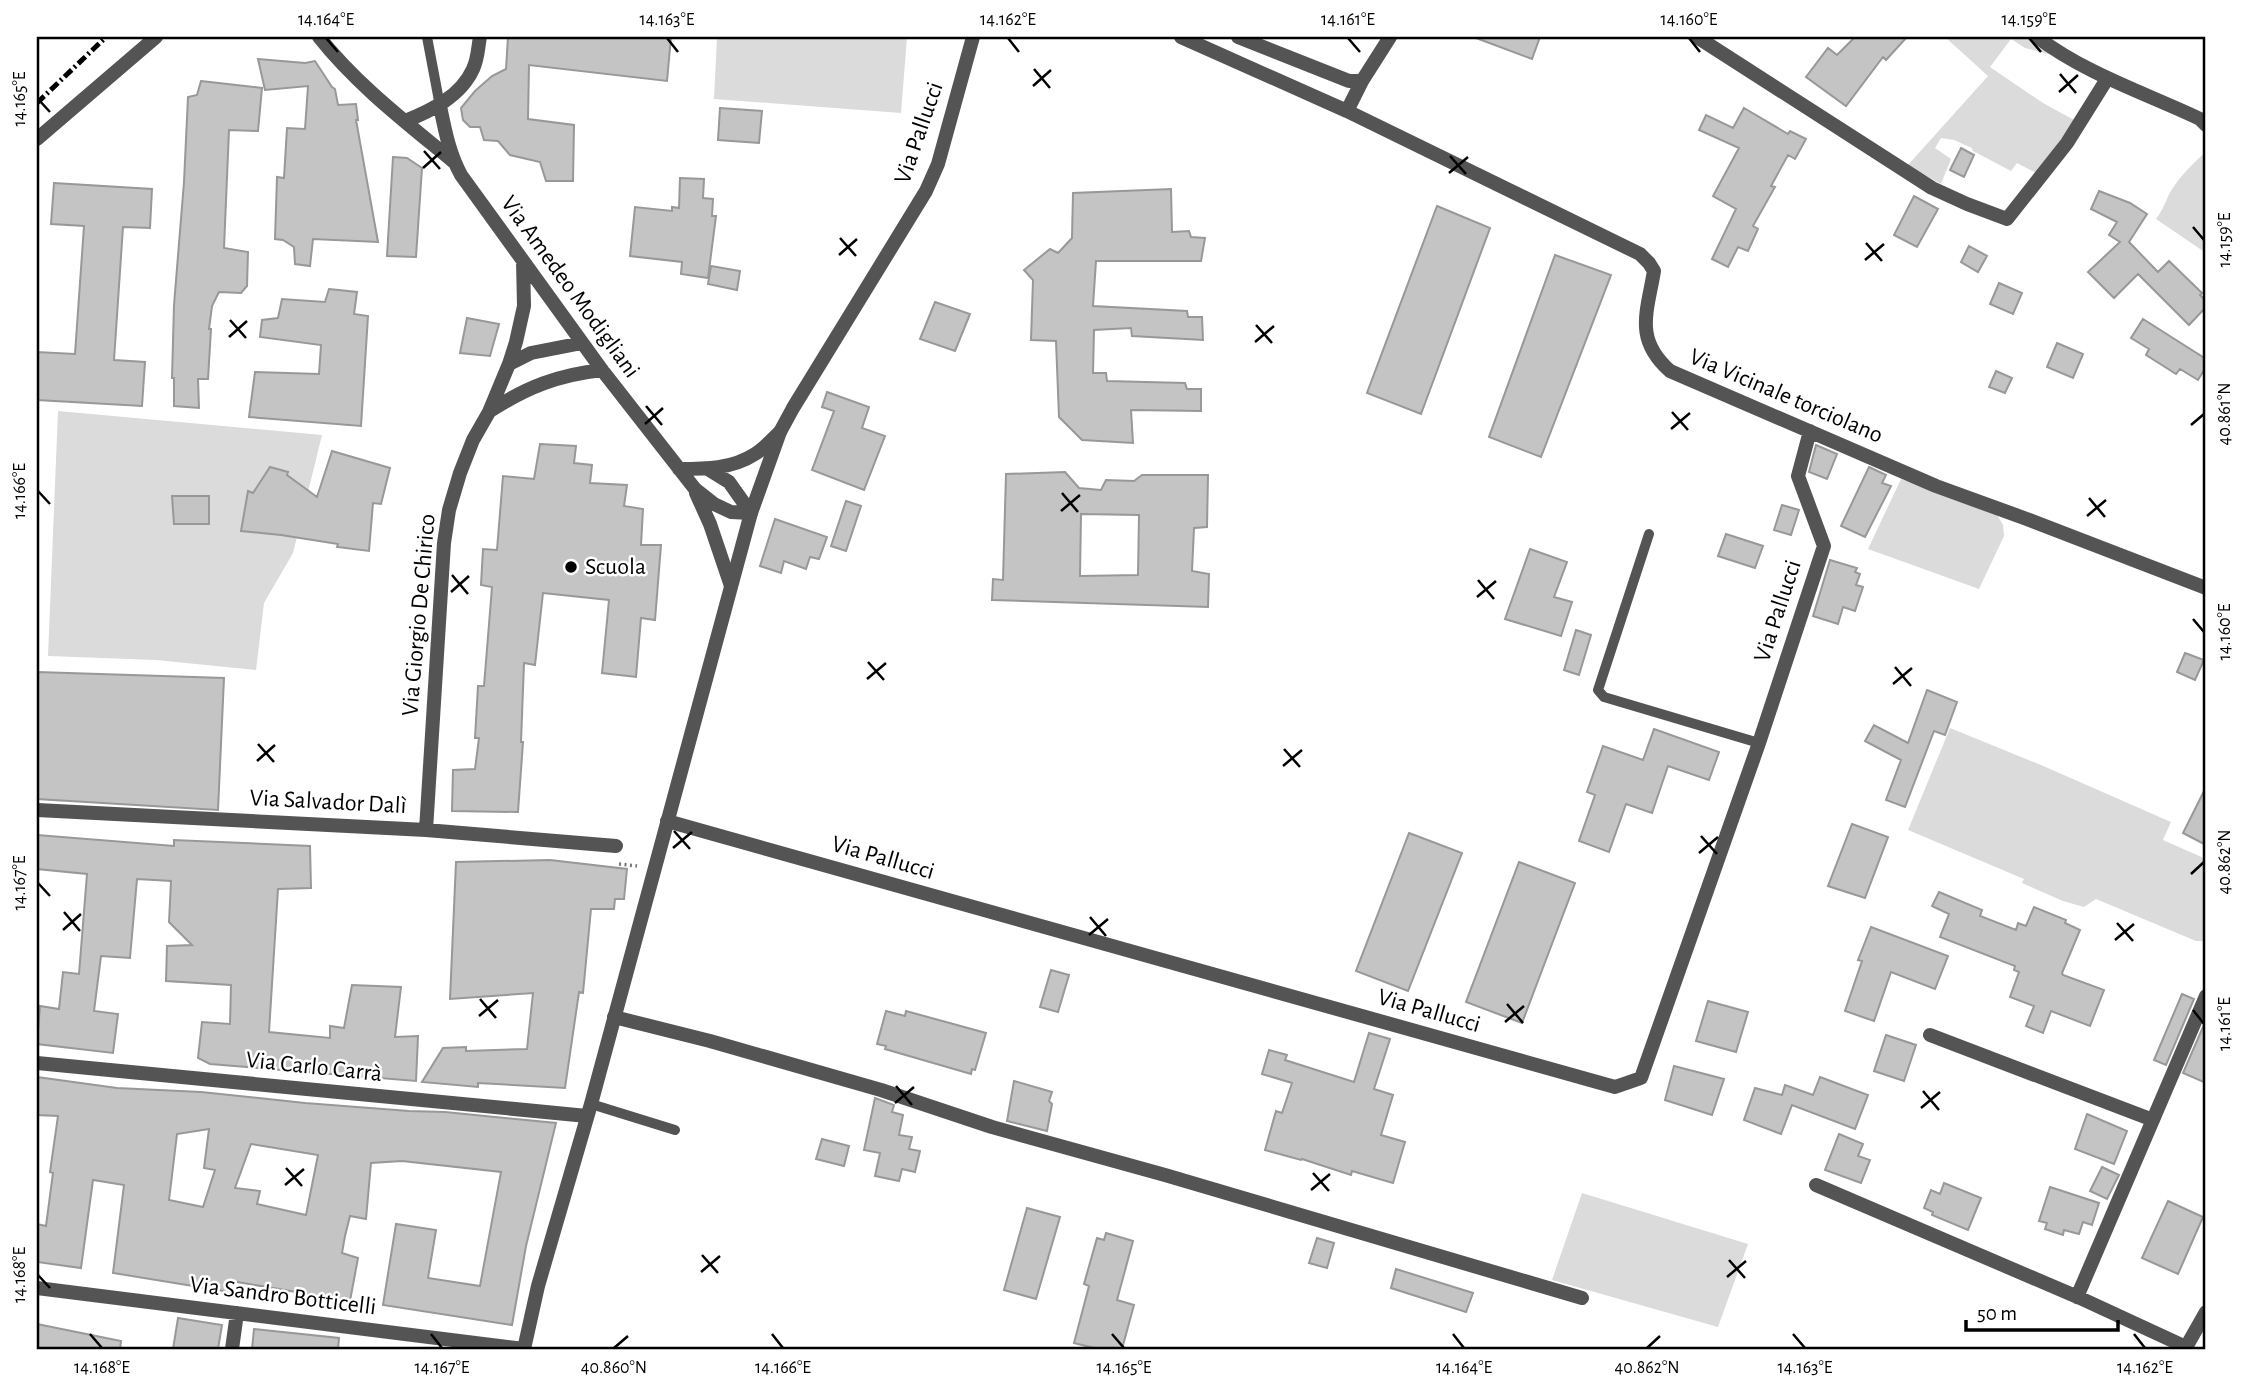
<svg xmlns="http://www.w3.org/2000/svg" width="2243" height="1386" viewBox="0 0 2243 1386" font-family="'Alegreya Sans',sans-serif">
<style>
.green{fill:#dbdbdb}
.building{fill:#c4c4c4;stroke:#989898;stroke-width:2;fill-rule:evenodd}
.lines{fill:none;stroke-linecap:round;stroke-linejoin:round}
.path{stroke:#767676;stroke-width:3.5;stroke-dasharray:2 3.5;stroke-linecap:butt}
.service{stroke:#545454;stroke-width:10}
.minor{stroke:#545454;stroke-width:14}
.tertiary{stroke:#545454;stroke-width:14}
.rail{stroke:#000;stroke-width:5;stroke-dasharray:10 3.5 2 3.5;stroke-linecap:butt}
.ticks{fill:none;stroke:#000;stroke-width:2.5}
.poi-dot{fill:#000;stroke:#fff;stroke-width:2.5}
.labels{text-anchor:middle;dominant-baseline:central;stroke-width:5;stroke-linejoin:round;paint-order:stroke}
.street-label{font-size:24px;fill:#000;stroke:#fff}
.poi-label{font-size:24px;fill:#000;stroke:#fff;text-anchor:start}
.neatline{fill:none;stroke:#000;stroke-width:2.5}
.ticks-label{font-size:18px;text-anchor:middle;fill:#000}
</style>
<rect width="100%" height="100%" fill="#fff"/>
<path class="green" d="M717 37H907L901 113 714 99Z
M1945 37H2031L2052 55 2025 48 2011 39 1990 67 2043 103 2074 120 2038 174 2017 163 2011 171 1973 151 1972 148 1954 140 1941 138 1935 148 1951 159 1941 184 1908 165 1988 76Z
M2206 152V253L2156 219C2161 212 2164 206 2167 199 2174 182 2192 164 2206 152Z
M58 411 322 435 293 553 264 603 256 670 156 660 48 656Z
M1901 479 1996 513 2003 525 2004 536 1979 589 1868 549Z
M1950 728 2041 765 2171 822 2163 840 2206 859V941H2196L2096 899 2084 907 2063 901 2022 883 2024 879 1908 830Z
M1582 1193 1748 1244 1718 1327 1552 1280Z"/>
<path class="building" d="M508 37H671L667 81 529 65 528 119 574 125 573 181H546L540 162 510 155 498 141 484 140 480 127H470L463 120 461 108 475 91 492 76 506 69Z
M1476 37H1540L1532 59 1476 38Z
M1855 37H1907L1886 60 1883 57 1846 106 1806 77 1828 48 1837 55Z
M258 59 305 63 315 61 332 87 335 89 338 105 356 104 358 120H356L378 242 313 239 310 266 295 264 294 247 283 240 275 239 277 177 284 178 287 128 305 129 308 86 265 90Z
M201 81 262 88 258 131 229 130 224 248 248 252 247 286 241 293 219 292 212 306 209 329H211L208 379H198L199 408 174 406V378H172L174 305 184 182 188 97 197 95Z
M720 108 762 111 759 143 718 140Z
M1744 108 1788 134 1790 131 1806 139 1795 159 1788 155 1771 186 1775 187 1753 226 1758 229 1748 251 1738 247 1728 267 1712 259 1736 209 1713 196 1739 148 1699 130 1706 115 1733 128Z
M1961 148 1974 155 1964 177 1950 170Z
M393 157 407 158 422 168 416 257 387 256Z
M680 178 704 179 703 198 713 199 712 216H716L708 278 681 274 682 262 630 256 635 207 672 211V207L679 208Z
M54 183 152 189 150 228 123 227 114 360 145 362 142 406 37 400V352L75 354 84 226 51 224Z
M1171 189 1172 232 1189 231 1191 237 1205 238 1201 261H1096L1093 306 1187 311 1188 317H1202L1203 340 1132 336 1131 328 1094 330 1093 373H1106L1107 381 1185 383 1187 389H1201V411L1131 410 1133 443 1082 440 1059 417 1056 341 1031 340 1033 280 1024 270 1050 249 1058 253 1072 238 1073 193Z
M2099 191 2130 203 2147 214 2129 242 2158 272 2169 261 2202 293 2200 295 2206 301V307L2189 325 2138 274 2114 298 2088 272 2120 242 2109 235 2117 222 2091 209Z
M1914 196 1938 209 1917 247 1894 235Z
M1437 206 1490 228 1421 414 1367 393Z
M1969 246 1987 256 1978 272 1961 262Z
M1555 255 1611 275 1541 457 1489 437Z
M711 266 740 271 737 290 708 284Z
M1999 283 2022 293 2013 314 1990 304Z
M329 289 357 292 354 314 368 316 361 426 249 417 255 372 319 374 321 345 260 337 262 320 278 318 282 299 325 302Z
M935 302 970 314 955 351 920 339Z
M467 318 499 324 490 356 460 353Z
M2143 319 2206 359V367L2198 380 2180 369 2176 374 2146 355 2149 349 2131 338Z
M2057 343 2083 354 2073 378 2047 367Z
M1996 371 2012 378 2005 393 1989 387Z
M827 392 869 407 862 428 885 436 864 490 812 470 834 411 822 407Z
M540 444 576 446 574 463 592 465 590 483 627 485 624 506 643 509 641 545H661L655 620 641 618 636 677 602 673 609 600 543 593 535 665 524 663 521 742H523L518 812 452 811 453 770 475 769 479 738H475L478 686H484L492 587 481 585 483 549 497 550 503 476 534 479Z
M1816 445 1837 454 1827 479 1809 472Z
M332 451 390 468 381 504 373 503 369 551 337 547 338 544 281 535 241 531 248 491 253 493 270 467 288 472 287 475 317 497Z
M1869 467 1886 475 1882 483 1891 486 1865 537 1841 526Z
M1065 472 1079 488 1101 490 1106 480 1134 481 1142 475H1208L1207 527 1194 528 1192 571 1209 574 1208 607 992 600 993 579 1003 580 1006 474ZM1081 514 1139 515 1138 575 1080 576Z
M172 496H209V524H174Z
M846 501 861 506 846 551 831 546Z
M1782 505 1799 510 1791 535 1774 530Z
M775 519 827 537 819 559 810 557 806 569 784 561 781 573 760 566Z
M1726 534 1763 546 1755 568 1718 556Z
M1530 549 1567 562 1554 597 1572 602 1561 636 1505 619Z
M1830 560 1857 568 1855 572 1860 574 1856 585 1863 587 1855 611 1843 607 1838 624 1813 616Z
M1576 630 1591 635 1579 675 1564 670Z
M2185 653 2204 660 2195 680 2177 672Z
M37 672 224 678 218 810 37 799Z
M1927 690 1957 702 1945 735 1934 731 1905 807 1886 800 1901 760 1865 741 1874 725 1908 743Z
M1654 729 1719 752 1709 780 1668 766 1652 813 1626 804 1609 852 1579 841 1595 795 1587 792 1603 746 1643 760Z
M2206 787V845L2183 833Z
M1852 824 1888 837 1865 898 1828 886Z
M1409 833 1462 853 1408 991 1356 971Z
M37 835 174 846V840L310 846 311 888 278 889 269 1032 330 1038V1026L344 1028 352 985 401 987 395 1037 418 1036 416 1081 210 1064 198 1058 202 1022 230 1024 231 985 166 981 167 946 192 945 169 922 171 881 137 879 130 958 101 956 94 1011 118 1014 113 1053 37 1044 40 1006 59 1009 63 972 79 974 87 874 37 869Z
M550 860 627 869 624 899H615L614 909H591L583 993 579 992 565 1088 478 1083V1087L422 1082 443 1048 466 1047V1051L527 1049 533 993 450 999 456 862Z
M1519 862 1575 883 1522 1023 1466 1002Z
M1939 892 1982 910 1980 916 2016 930 2018 923 2026 926 2034 907 2066 920 2065 923 2080 930 2062 973 2063 975 2104 990 2090 1026 2051 1011 2043 1033 2026 1026 2034 1006 2010 997 2019 972 2014 970 2015 966 1940 937 1949 914 1932 906Z
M1871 927 1948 956 1935 989 1891 972 1874 1021 1845 1011 1862 961 1858 960Z
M1051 970 1069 975 1058 1012 1040 1007Z
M2182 994 2194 999 2166 1065 2154 1060Z
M1708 1001 1748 1012 1736 1052 1696 1041Z
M886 1011 905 1016 906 1011 986 1033 975 1070 972 1069 971 1074 885 1049 886 1046 877 1044Z
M2206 1020V1083L2183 1073Z
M1369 1033 1390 1039 1374 1089 1393 1095 1381 1135 1405 1142 1393 1183 1352 1171 1351 1175 1302 1159 1301 1160 1265 1150 1276 1111 1282 1113 1292 1083 1262 1074 1269 1050 1287 1055 1285 1060 1354 1082Z
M1886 1035 1916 1045 1904 1081 1874 1071Z
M1674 1066 1724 1079 1712 1115 1665 1100Z
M37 1077 117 1088 201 1092 305 1103 409 1111 445 1112 556 1123 526 1246 512 1325 383 1305 396 1224 436 1230 428 1278 480 1286 501 1172 402 1161 371 1163 366 1219 350 1216 345 1236 342 1253 358 1258 350 1301 231 1281 230 1292 113 1273 124 1185 93 1180 81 1268 37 1262V1224L46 1226 53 1173 50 1172 58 1116 37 1115ZM209 1129 204 1168 215 1170 203 1207 169 1200 177 1134ZM251 1144 318 1155 306 1215 257 1204 260 1191 235 1188Z
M1820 1077 1868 1095 1855 1129 1792 1105 1781 1134 1744 1120 1755 1088 1782 1095 1785 1085 1813 1095Z
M1014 1081 1052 1092 1049 1101 1052 1104 1047 1131 1007 1121Z
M875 1098 894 1105 892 1112 903 1115 899 1135 912 1137 909 1149 920 1151 915 1172 902 1169 899 1181 875 1176 880 1153 864 1150Z
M2087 1114 2127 1131 2114 1164 2075 1149Z
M1839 1134 1863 1144 1858 1156 1870 1160 1861 1183 1825 1170Z
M822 1139 849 1146 844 1166 816 1159Z
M2102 1167 2119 1175 2107 1199 2090 1191Z
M1944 1183 1981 1198 1968 1230 1932 1215 1933 1212 1924 1208 1931 1190 1940 1194Z
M2050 1187 2099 1203 2092 1225 2083 1222 2079 1234 2064 1230 2063 1235 2045 1229 2047 1223 2039 1221Z
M2168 1201 2203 1217 2178 1274 2142 1258Z
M1027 1208 1060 1217 1036 1299 1004 1290Z
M1106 1233 1133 1241 1117 1300 1134 1305 1122 1349H1098L1074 1343 1089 1286 1084 1284 1097 1238 1104 1240Z
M1317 1238 1334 1243 1327 1268 1309 1263Z
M1396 1269 1473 1293 1466 1312 1391 1288Z
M178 1318 222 1325 218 1349H173Z
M37 1324 121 1341 120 1349H37Z
M254 1329 339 1338 338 1349H252Z"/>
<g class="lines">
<path class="path" d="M619 864 637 866"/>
<path class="service" d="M427 37 440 106
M1649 534 1598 690 1604 697 1759 743
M591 1104 675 1130"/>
<path class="minor" d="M319 37C357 85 407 123 454 162
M1181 37 1347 111 1640 254 1649 263 1654 271C1647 313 1634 339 1670 371L1936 486 2024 518 2206 588
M1238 37 1349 81H1362L1390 37
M1697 37 1932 188 1967 204 2007 219 2067 143 2107 79
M2037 37C2086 74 2145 93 2200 119L2206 125
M440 106C445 130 449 153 461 175L602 370 695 489 714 504 731 512 751 513
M1347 111 1362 81
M405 121C431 111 461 96 473 69 478 59 478 47 480 37
M37 139 156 37
M509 364 531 353 582 343
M490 411C527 387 558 375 602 370
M679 469C705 469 732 469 755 454 764 449 772 439 780 432
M708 469 729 482 751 513
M696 493 710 524 731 586
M37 810 426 830 616 846
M667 821 1615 1087 1641 1078 1759 743 1824 546 1798 476 1810 431
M426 830 444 543 449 510 460 473 473 440 489 412 509 364 516 342 524 306 523 261
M614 1017 710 1041 881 1090 992 1127 1165 1175 1582 1298
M1930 1035 2153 1120
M37 1063 587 1116
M1816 1185 2080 1298 2186 1347
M37 1288 524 1349
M2077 1297 2206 996
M232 1349 237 1313
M2185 1349 2206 1312"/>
<path class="tertiary" d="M524 1349 538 1286 591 1104 751 513 780 432 793 408 926 191 938 164 973 37"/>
<path class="rail" d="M37 103 106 37"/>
</g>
<path class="ticks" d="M326 38 338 52M667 38 678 52M1008 38 1019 52M1348 38 1360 52M1689 38 1700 52M2029 38 2041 52M1034 69 1050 88M2060 74 2076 93M1033 86 1051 70M2059 92 2078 75M38 99 50 112M424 151 440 169M1450 156 1466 174M423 168 441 152M1449 173 1468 157M2193 227 2204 240M840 238 856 256M1866 243 1882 261M839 255 857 239M1865 260 1884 244M230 320 246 338M1256 325 1272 343M229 337 247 321M1255 342 1274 326M646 406 662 425M1672 412 1688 430M645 424 663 408M2191 425 2204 414M1671 429 1690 413M38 491 50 504M1062 493 1078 512M2089 498 2105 517M1061 511 1080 495M2087 516 2106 500M452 575 468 594M1478 580 1494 599M451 592 469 576M1477 597 1496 581M2193 619 2204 632M868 662 884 680M1895 667 1911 686M867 679 886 663M1893 684 1912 668M258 744 274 762M1284 749 1300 767M257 761 275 745M1283 766 1302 750M674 831 690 849M1701 836 1717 854M673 848 692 832M1699 853 1718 837M2191 874 2204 862M38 883 50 896M64 912 80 931M1090 917 1106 936M2117 923 2133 941M63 930 81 914M1089 935 1108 919M2115 940 2134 924M480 999 496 1018M1507 1004 1523 1023M2193 1010 2204 1024M479 1016 498 1000M1505 1022 1524 1006M896 1086 912 1105M1923 1091 1939 1110M895 1103 914 1087M1921 1108 1940 1092M286 1168 302 1186M1313 1173 1329 1191M285 1185 304 1169M1311 1190 1330 1174M702 1255 718 1273M1729 1260 1745 1278M701 1272 720 1256M38 1275 50 1288M1727 1277 1746 1261M90 1334 102 1348M431 1334 442 1348M772 1334 783 1348M1112 1334 1124 1348M1453 1334 1464 1348M1793 1334 1805 1348M2134 1334 2145 1348M614 1348 628 1336M1647 1348 1660 1336"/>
<circle class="poi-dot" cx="571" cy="567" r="7"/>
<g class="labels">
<g class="street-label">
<text transform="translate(919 133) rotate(-71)">Via Pallucci</text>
<text transform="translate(570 287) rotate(54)">Via Amedeo Modigliani</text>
<text transform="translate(1786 396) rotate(23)">Via Vicinale torciolano</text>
<text transform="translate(1778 611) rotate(-72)">Via Pallucci</text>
<text transform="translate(419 615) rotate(-85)">Via Giorgio De Chirico</text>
<text transform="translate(328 802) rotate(3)">Via Salvador Dalì</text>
<text transform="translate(883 858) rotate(16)">Via Pallucci</text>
<text transform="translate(1429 1011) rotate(16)">Via Pallucci</text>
<text transform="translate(314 1067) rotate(6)">Via Carlo Carrà</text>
<text transform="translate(283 1296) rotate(7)">Via Sandro Botticelli</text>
</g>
<g class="poi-label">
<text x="585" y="567">Scuola</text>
</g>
</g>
<rect width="2243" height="1386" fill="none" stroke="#ffffff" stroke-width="77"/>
<path d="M1966 1320v10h152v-10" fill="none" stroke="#000000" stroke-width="3.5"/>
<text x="1977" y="1320" font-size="21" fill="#000000" stroke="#ffffff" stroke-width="5" paint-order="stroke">50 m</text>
<rect x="38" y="38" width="2166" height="1310" class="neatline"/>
<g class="ticks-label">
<text x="326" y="25">14.164°E</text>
<text x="667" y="25">14.163°E</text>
<text x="1008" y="25">14.162°E</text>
<text x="1348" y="25">14.161°E</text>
<text x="1689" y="25">14.160°E</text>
<text x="2029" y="25">14.159°E</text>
<text transform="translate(19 99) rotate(-90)" y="6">14.165°E</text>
<text transform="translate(2224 240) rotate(-90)" y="6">14.159°E</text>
<text transform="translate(2224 414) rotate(-90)" y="6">40.861°N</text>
<text transform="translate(19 491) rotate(-90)" y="6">14.166°E</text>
<text transform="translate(2224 632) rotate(-90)" y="6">14.160°E</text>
<text transform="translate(2224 862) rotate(-90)" y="6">40.862°N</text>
<text transform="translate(19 883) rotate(-90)" y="6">14.167°E</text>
<text transform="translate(2224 1024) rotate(-90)" y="6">14.161°E</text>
<text transform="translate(19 1275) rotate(-90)" y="6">14.168°E</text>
<text x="102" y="1373">14.168°E</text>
<text x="442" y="1373">14.167°E</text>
<text x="614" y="1373">40.860°N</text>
<text x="783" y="1373">14.166°E</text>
<text x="1124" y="1373">14.165°E</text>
<text x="1464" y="1373">14.164°E</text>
<text x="1647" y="1373">40.862°N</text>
<text x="1805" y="1373">14.163°E</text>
<text x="2145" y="1373">14.162°E</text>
</g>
</svg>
